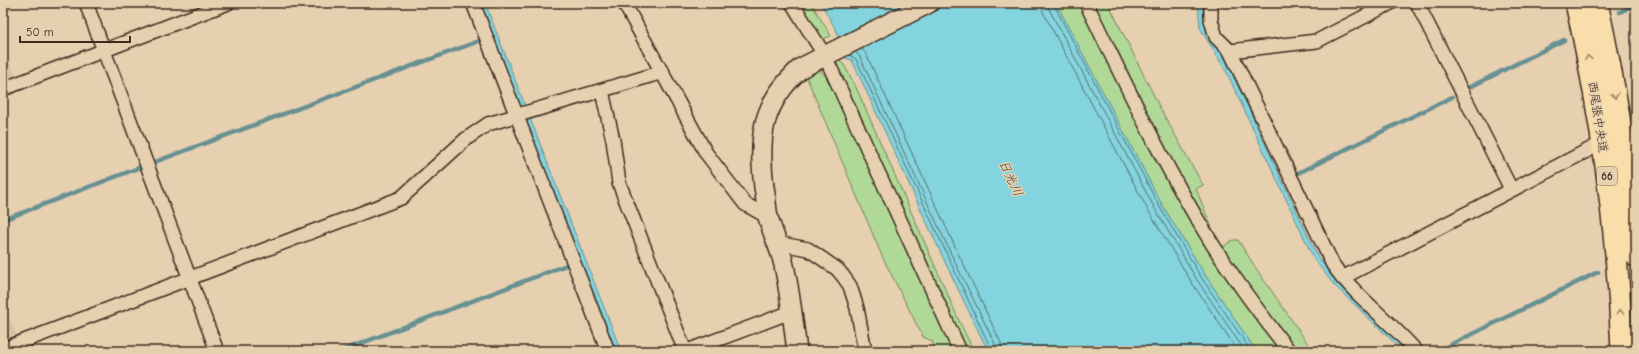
<svg xmlns="http://www.w3.org/2000/svg" width="1639" height="354" viewBox="0 0 1639 354" font-family="'Comic Neue','Klee One',sans-serif">
<style>
.built{fill:#ddc2a2}
.green{fill:#b0d997;stroke:#76825a}
.water{fill:#84d4df;stroke:#679092}
.lines{fill:none;stroke-linecap:round;stroke-linejoin:round}
.shore{stroke:#586e6b;stroke-width:1}
.stream{stroke:#679092;stroke-width:4.5}
.street-casing{stroke:#3b2a1e;stroke-width:16}
.secondary-casing{stroke:#3b2a1e;stroke-width:22}
.primary-casing{stroke:#3b2a1e;stroke-width:24}
.street{stroke:#e6d0b0;stroke-width:13}
.secondary{stroke:#e6d0b0;stroke-width:19}
.primary{stroke:#f9deab;stroke-width:21}
.oneway{stroke:#9a8464}
.labels{text-anchor:middle;dominant-baseline:central;stroke-width:3;stroke-linejoin:round;paint-order:stroke}
.shield{fill:#e6d0b0;stroke:#6e5c4a;stroke-width:1}
.shield-label{font-size:11px;font-weight:bold;fill:#3b2a1e}
.street-label{font-size:12px;fill:#3b2a1e;stroke:#e6d0b0}
.water-label{font-size:13px;font-style:italic;fill:#46443b;stroke:#e6d0b0}
</style>
<rect width="100%" height="100%" fill="#e6d0b0"/>
<filter id="ink" filterUnits="userSpaceOnUse"><feTurbulence type="fractalNoise" baseFrequency=".025" numOctaves="2"/><feDisplacementMap in="SourceGraphic" scale="8" xChannelSelector="R" yChannelSelector="G"/><feConvolveMatrix kernelMatrix="1 2 1 2 8 2 1 2 1" color-interpolation-filters="sRGB"/></filter>
<g filter="url(#ink)">
<path class="built" d="M3 45 15 76 3 80Z
M3 300 17 337 3 342Z"/>
<path class="green" d="M798 3H811L831 36 823 39Z
M1056 3H1078L1164 167 1283 351H1256L1205 275 1161 203Z
M1093 3H1108L1161 110 1203 185 1196 189 1215 235 1213 238 1173 164Z
M838 59 844 65 855 85 961 325 974 351H965L837 72 835 60Z
M819 70 831 81 956 351H936L932 341 923 337 882 256 806 76Z
M1233 240H1238L1257 270 1313 351H1294L1221 248Z"/>
<path class="water" d="M478 3H485L621 351H614Z
M821 3H1056L1161 203 1205 275 1256 351H988L944 260 852 60 842 57 837 32Z
M1198 3H1203C1202 28 1208 37 1224 56L1318 257 1337 283 1409 351H1403L1334 285 1314 259 1227 73 1200 28Z"/>
<g class="lines">
<path class="shore" d="M1042 3 1043 12 1148 210 1192 283 1238 351
M1048 3 1049 9 1154 207 1197 280 1245 351
M1053 3 1158 204 1201 277 1251 351
M862 49 866 54 958 253 1001 343 1003 351
M856 52 860 57 952 256 996 346 997 351
M849 55 856 59 992 351"/>
<path class="stream" d="M1620 12 1636 4
M1470 87 1564 40
M152 163 479 41
M1296 174 1452 97
M3 220 141 167
M341 351 569 264
M1438 351 1598 272"/>
<defs>
<path id="street" d="M86 3 217 351
M473 3 608 351
M624 3 706 153 745 204 768 217
M792 3 825 56 960 351
M1086 3C1124 80 1160 159 1205 232 1230 274 1259 312 1289 351
M1211 3V20L1216 37 1230 51 1333 265C1356 297 1390 321 1416 351
M1417 3 1511 189
M1230 51 1317 41 1391 3
M3 89 228 3
M602 91 613 140 619 183 685 351
M777 243 808 249 837 269 843 276 850 286 857 308 865 351
M1342 278 1602 143
M3 349 401 198 466 139 488 124 663 72
M687 351 791 312"/>
<path id="secondary" d="M797 351C793 321 790 290 783 261 779 246 772 232 768 217 766 207 766 197 764 187 758 137 761 104 801 68L929 3"/>
<path id="primary" d="M1576 3C1602 117 1618 234 1622 351
M1597 3C1615 86 1630 171 1636 256"/>
</defs>
<use href="#street" class="street-casing"/>
<use href="#secondary" class="secondary-casing"/>
<use href="#primary" class="primary-casing"/>
<use href="#street" class="street"/>
<use href="#secondary" class="secondary"/>
<use href="#primary" class="primary"/>
</g>
<defs><path id="oneway-chevron" d="M-2-3.5L2.5 0L-2 3.5" fill="none" stroke-width="1.6" stroke-linecap="round" stroke-linejoin="round"/></defs>
<g class="oneway">
<use href="#oneway-chevron" transform="translate(1588 58) rotate(-99)"/>
<use href="#oneway-chevron" transform="translate(1615 96) rotate(80)"/>
<use href="#oneway-chevron" transform="translate(1620 312) rotate(-94)"/>
</g>
</g>
<g class="labels">
<rect class="shield" x="1597" y="167" width="20" height="18" rx="3"/>
<g class="shield-label">
<text x="1607" y="176">66</text>
</g>
<g class="street-label">
<text transform="translate(1598 117) rotate(81)">西尾張中央道</text>
</g>
<g class="water-label">
<text transform="translate(1011 178) rotate(65)">日光川</text>
</g>
</g>
<rect width="1639" height="354" fill="none" stroke="#e6d0b0" stroke-width="16"/>
<rect x="8" y="8" width="1623" height="338" fill="none" stroke="#3b2a1e" stroke-width="1.5" filter="url(#ink)"/>
<path d="M20 36v6h110v-6" fill="none" stroke="#3b2a1e" stroke-width="2"/>
<text x="26" y="36" font-size="12" fill="#3b2a1e" stroke="#e6d0b0" stroke-width="3" paint-order="stroke">50 m</text>
</svg>
